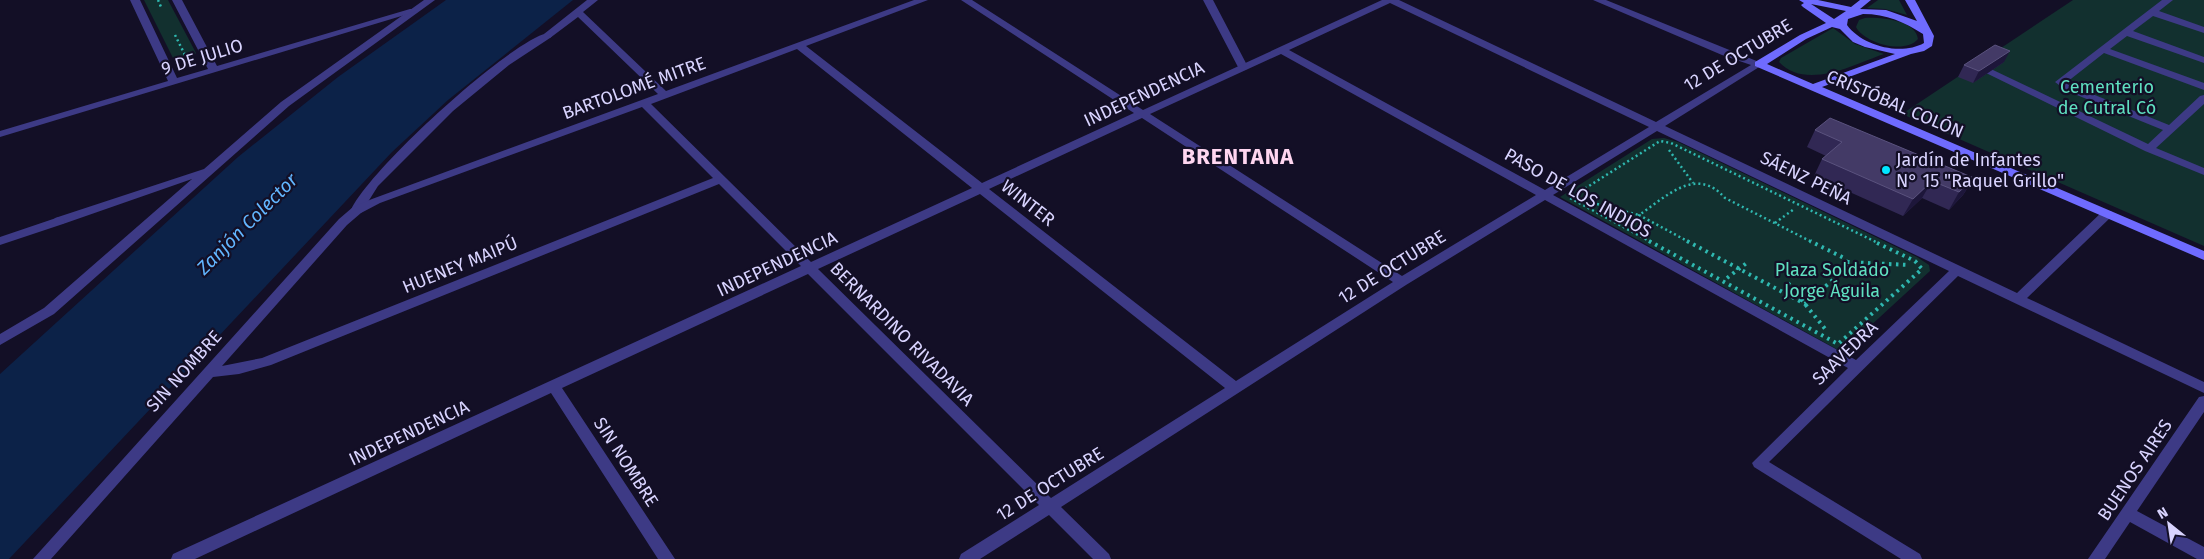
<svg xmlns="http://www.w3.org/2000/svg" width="2204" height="559" viewBox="0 0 2204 559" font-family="'Fira Sans',sans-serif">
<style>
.green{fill:#12302f}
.water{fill:#0c2248}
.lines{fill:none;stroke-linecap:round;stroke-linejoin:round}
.path-far1{stroke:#2fb8b0;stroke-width:2.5;stroke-dasharray:2 3;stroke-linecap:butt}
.path{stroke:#2fb8b0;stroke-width:4;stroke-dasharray:2.5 4.5;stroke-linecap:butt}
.service{fill:#3d3a85;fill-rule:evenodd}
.pedestrian{fill:#3d3a85;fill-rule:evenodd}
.minor{fill:#3d3a85;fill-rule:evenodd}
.secondary{fill:#6f6bff;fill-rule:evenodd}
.wall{fill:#312854}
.shaded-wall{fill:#1d163a}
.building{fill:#433a66;stroke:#5a527e}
.poi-dot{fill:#00e5ff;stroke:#130f26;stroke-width:2}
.labels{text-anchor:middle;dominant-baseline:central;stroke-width:4.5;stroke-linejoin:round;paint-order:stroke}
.street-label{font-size:18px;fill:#d9d4ff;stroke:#130f26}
.park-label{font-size:18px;fill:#5fe0c0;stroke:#130f26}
.poi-label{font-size:18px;fill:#d9d4ff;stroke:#130f26;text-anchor:start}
.water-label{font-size:19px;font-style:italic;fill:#62b6ff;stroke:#130f26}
.district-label{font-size:22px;font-weight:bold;letter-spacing:1px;fill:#ffd6f0;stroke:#130f26}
</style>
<rect width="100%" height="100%" fill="#130f26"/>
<path class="green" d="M144 0H168L196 53C191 60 182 62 174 60Z
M1878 0H1899L1907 15 1885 9 1867 8Z
M2073 0H2204V246L1902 114Z
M1865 18C1880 17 1916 20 1918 39 1905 55 1864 43 1856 27L1859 20Z
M1833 28 1855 44 1884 54C1855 64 1806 91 1779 62L1781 58Z
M1664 138 1678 142 1917 257 1929 265 1930 271 1842 352 1560 197 1652 139Z"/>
<path class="water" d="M446 0H573L448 100 392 152 9 559H0V374L238 157 338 77Z"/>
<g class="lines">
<path class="path-far1" d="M158 0 161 7
M175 35 187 59
M1669 150 1693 183
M1597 204 1639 215
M1775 223 1794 209
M1651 242 1570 198 1660 141 1671 143 1876 242
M1689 242 1639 215C1666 197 1696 165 1725 198L1812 242"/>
<path class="path" d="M1649 241 1838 344 1922 269 1915 261 1873 241
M1687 241 1805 304 1849 266 1844 258 1810 241
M1847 262 1909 265
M1727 278 1748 262
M1788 283 1826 330"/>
<path class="service" d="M424 0H435L289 106 54 314 0 345V334L44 308 192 179 63 224H55L53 221 55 218 204 169 281 102Z
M1203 0H1213L1248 67 1247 69 1243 70 1238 67Z
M547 33 552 36 550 38 509 65 453 111 378 186 361 213H353L351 210C368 171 506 44 547 33Z"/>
<path class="pedestrian" d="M2162 0H2173L2159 11 2204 27V33L2153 16 2133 31 2204 57V63L2127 36 2110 49 2204 83V90L2104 53 2067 82 2075 87 2169 125 2200 96 2204 95V104L2156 148 2204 168V175L2145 151 1984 72 1985 70H1993L2148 144 2163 130 2067 91 2055 82Z"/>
<path class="minor" d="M130 0H140L177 78 208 69 172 0H182L217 66 410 9H416L418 11 0 137V131L168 81Z
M587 0H598L583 12 666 91 914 0H928L806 46 982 183 1134 113 961 0H972L1143 110 1382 0H1399L1656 122 1751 65 1722 55 1593 0H1606L1764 64 1665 126 2017 293 2103 211H2111L2113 214 2111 217 2027 298 2204 382V393L1958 276 1769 462 1920 554 1922 559H1901L1754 467 1752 463 1848 368 1545 200 1406 285 1061 507 1109 554 1111 559H1093L1049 515 980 559H959L961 554 1039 505 808 274 562 388 675 559H658L551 393 195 559H171L173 554 801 266 719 184 271 365 239 374 213 377 51 559H33L339 219 353 207 372 199 658 94 578 17 550 38H544V34ZM1390 3 1649 127 1545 190 1289 50ZM797 49 972 188 811 262 651 104ZM1281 54 1536 195 1402 276 1150 114ZM642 107 713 178 262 358 222 366 347 225 361 213 380 203ZM1142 118 1393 282 1236 381 989 189ZM1657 131 1949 271 1856 360 1553 195ZM980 194 1225 388 1051 498 818 269Z
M59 217 63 218 65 221 63 224 0 245V237Z
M2204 396V412L2137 511 2204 547V559H2197L2130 522 2105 559H2088L2199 397Z"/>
<path class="secondary" d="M1799 0H1818L1851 7 1860 0H1871L1860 9 1886 10 1917 21 1905 0H1915L1934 36 1932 46 1924 51 1911 54 1822 87 2204 251V260L1755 66V62L1800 35 1826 23 1803 7 1801 5 1804 3ZM1811 4 1846 11 1834 19ZM1863 14C1887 14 1904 22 1923 34L1924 43C1901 56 1862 46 1847 25L1848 19ZM1832 27 1840 29 1853 42 1865 47 1895 54 1813 84 1767 64 1806 39Z"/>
</g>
<path class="wall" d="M2004 62 1973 83 1958 77 1964 65Z
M1815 130 1974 178 1963 195 1949 210 1922 198 1903 216 1814 176 1822 159 1826 156 1807 147Z"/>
<path class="shaded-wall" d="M2010 51 2004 62 1973 83 1979 71Z
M1974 178 1963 195 1949 210 1959 192Z
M1932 181 1922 198 1903 216 1913 199Z"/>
<path class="building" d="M1995 45 2010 51 1979 71 1964 65Z
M1830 118 1974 178 1959 192 1932 181 1913 199 1822 159 1842 142 1815 130Z"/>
<circle class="poi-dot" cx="1886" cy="170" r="5"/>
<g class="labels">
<g class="street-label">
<text transform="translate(1738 55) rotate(-31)">12 DE OCTUBRE</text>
<text transform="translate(202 57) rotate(-17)">9 DE JULIO</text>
<text transform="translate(634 88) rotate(-20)">BARTOLOMÉ MITRE</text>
<text transform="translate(1144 94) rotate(-25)">INDEPENDENCIA</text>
<text transform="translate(1895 104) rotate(23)">CRISTÓBAL COLÓN</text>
<text transform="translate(1806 178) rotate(26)">SÁENZ PEÑA</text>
<text transform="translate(1578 193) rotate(29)">PASO DE LOS INDIOS</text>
<text transform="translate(1028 203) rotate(38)">WINTER</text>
<text transform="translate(777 264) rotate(-25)">INDEPENDENCIA</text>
<text transform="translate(460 265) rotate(-22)">HUENEY MAIPÚ</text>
<text transform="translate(1392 267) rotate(-32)">12 DE OCTUBRE</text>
<text transform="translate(902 334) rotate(45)">BERNARDINO RIVADAVIA</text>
<text transform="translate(1845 353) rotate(-44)">SAAVEDRA</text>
<text transform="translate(184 371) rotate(-48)">SIN NOMBRE</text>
<text transform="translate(409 433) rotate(-25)">INDEPENDENCIA</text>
<text transform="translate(626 462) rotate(57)">SIN NOMBRE</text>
<text transform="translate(2135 470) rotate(-56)">BUENOS AIRES</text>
<text transform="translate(1050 484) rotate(-32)">12 DE OCTUBRE</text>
</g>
<g class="park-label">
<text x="2107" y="87">Cementerio<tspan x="2107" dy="21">de Cutral Có</tspan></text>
<text x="1832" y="270">Plaza Soldado<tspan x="1832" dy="21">Jorge Águila</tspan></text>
</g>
<g class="poi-label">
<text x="1896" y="160">Jardín de Infantes<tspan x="1896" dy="21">N° 15 "Raquel Grillo"</tspan></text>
</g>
<g class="water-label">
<text transform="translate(247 224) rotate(-45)">Zanjón Colector</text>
</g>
<g class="district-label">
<text x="1238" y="156">BRENTANA</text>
</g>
</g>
<g transform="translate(2169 524) rotate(330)" stroke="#130f26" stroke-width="4" paint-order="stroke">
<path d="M0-4L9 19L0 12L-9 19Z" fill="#d9d4ff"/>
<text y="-8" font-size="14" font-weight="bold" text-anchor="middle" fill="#d9d4ff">N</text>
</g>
</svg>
